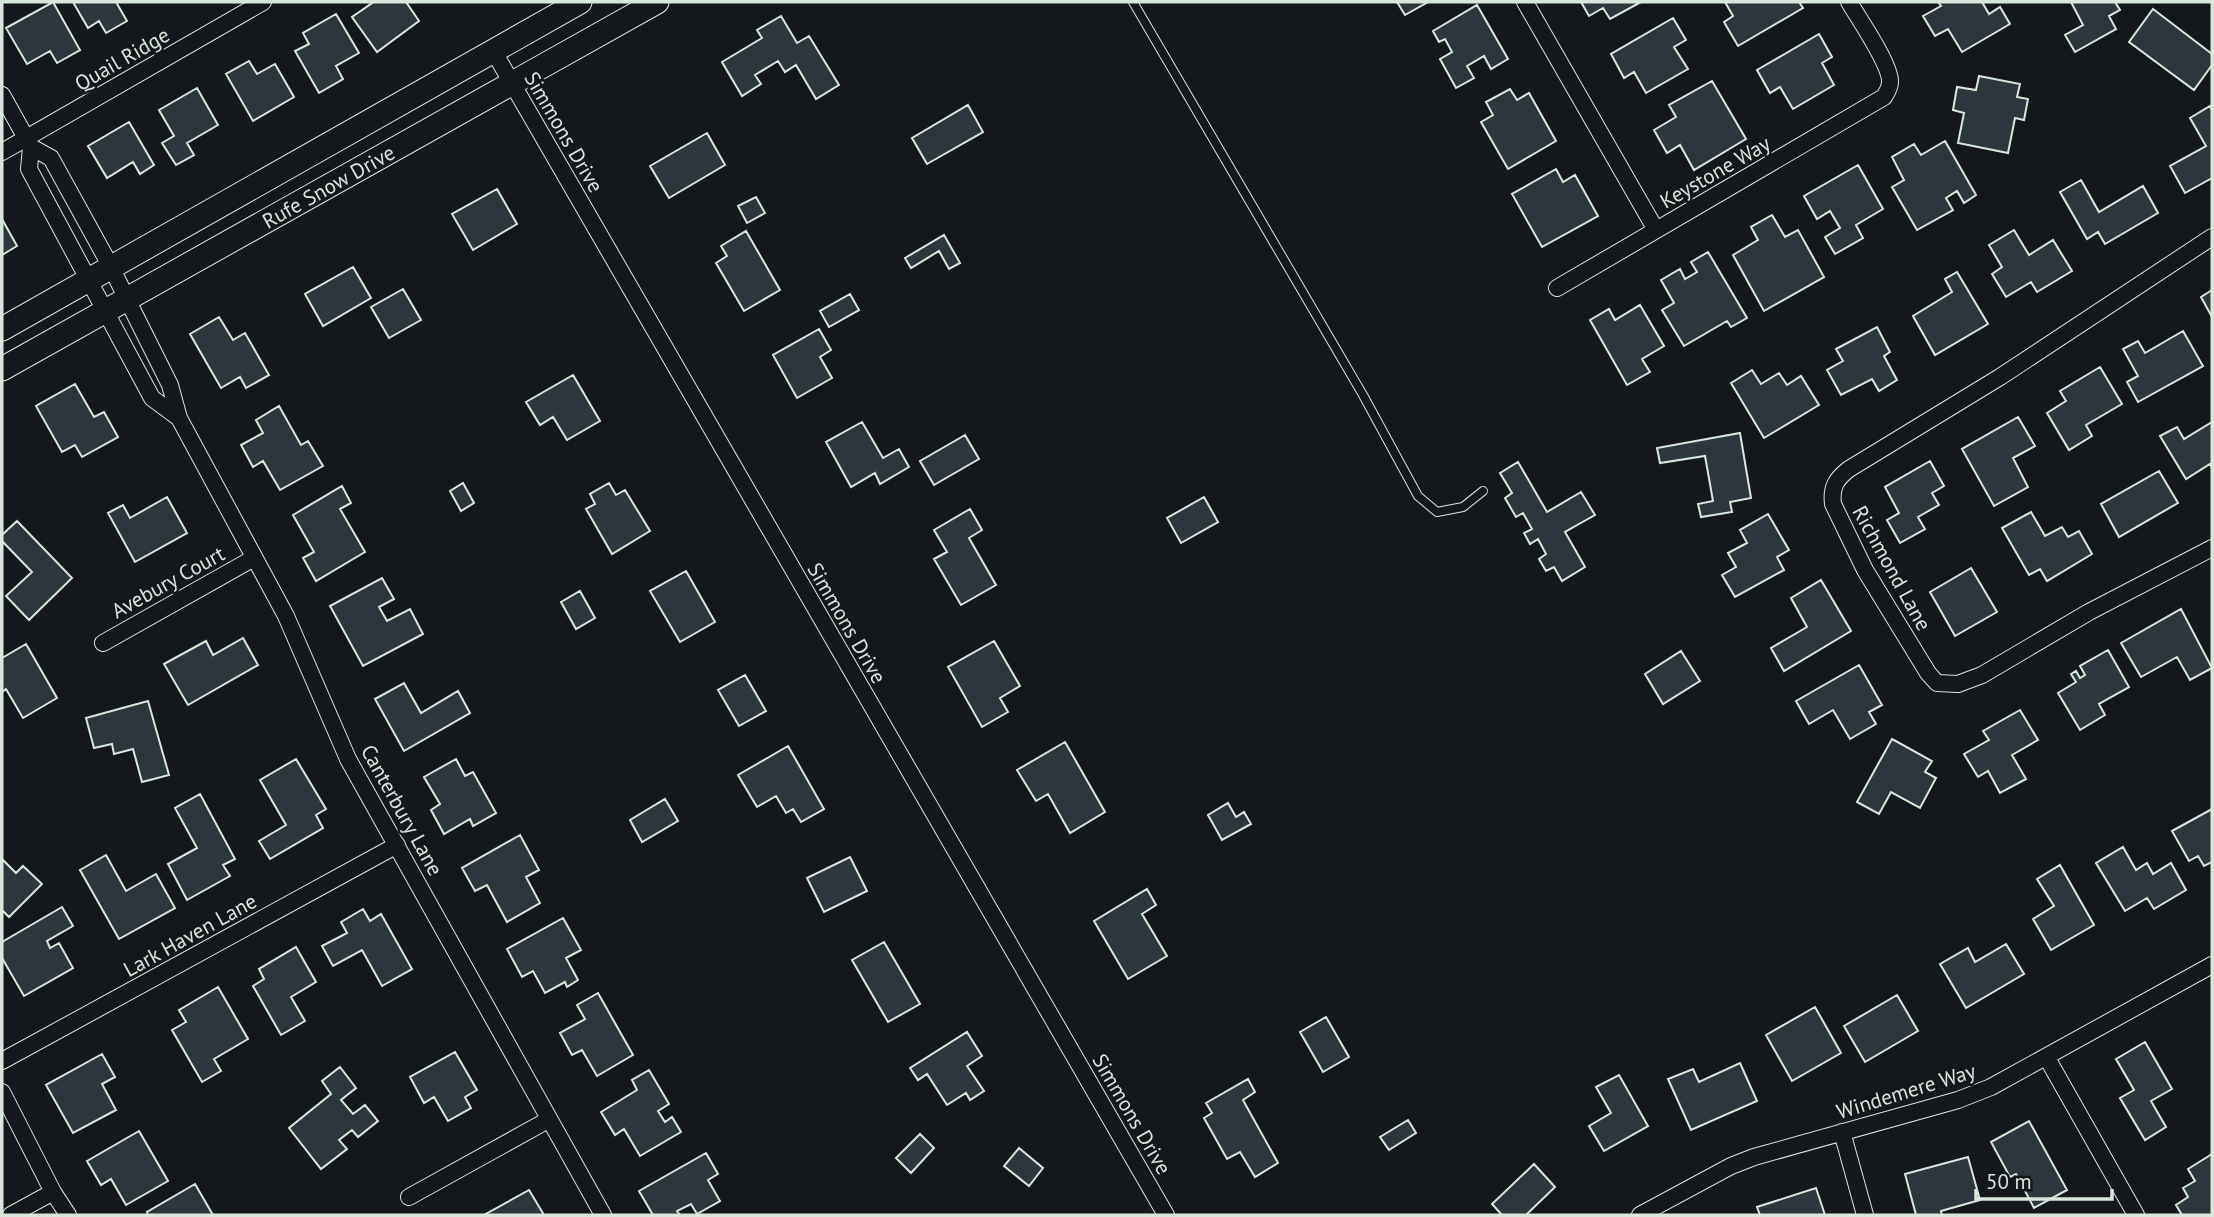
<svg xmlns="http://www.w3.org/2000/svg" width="2214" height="1217" viewBox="0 0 2214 1217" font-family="'PT Sans',sans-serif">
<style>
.building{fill:#2c363c;stroke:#d8e6dc;stroke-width:2}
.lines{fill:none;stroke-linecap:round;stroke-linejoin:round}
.service-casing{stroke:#d8e6dc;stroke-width:10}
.minor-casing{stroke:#d8e6dc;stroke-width:18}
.secondary-casing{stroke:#d8e6dc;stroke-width:25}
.service{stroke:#14181c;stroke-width:8}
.minor{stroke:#14181c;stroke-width:16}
.secondary{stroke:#14181c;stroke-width:23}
.labels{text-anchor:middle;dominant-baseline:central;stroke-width:5;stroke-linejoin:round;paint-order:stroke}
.street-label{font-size:21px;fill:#d8e6dc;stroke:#14181c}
</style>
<rect width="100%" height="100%" fill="#14181c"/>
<path class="building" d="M53 2 80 50 57 63 50 51 27 64 6 28Z
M73 2H116L127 21 106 33 99 21 88 28Z
M371 2H406L419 21 377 52 352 17 372 3Z
M1397 2H1428L1405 15Z
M1581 2H1641L1610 19 1603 8 1589 16Z
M1725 2H1799L1803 8 1738 46 1724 22 1733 16Z
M1938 2H1982L1989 14 2000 7 2010 24 1962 52 1948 29 1935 36 1923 16 1941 6Z
M2071 2H2115L2120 10 2109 16 2116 29 2075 52 2065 35 2083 25Z
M1477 5 1508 59 1491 69 1484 56 1467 66 1474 78 1456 88 1440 59 1452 52 1445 39 1439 42 1433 31Z
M2153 9 2212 54V65L2194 90 2129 42Z
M336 14 359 53 336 66 343 79 319 93 295 51 309 44 303 33Z
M781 16 797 43 809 36 839 85 816 99 796 65 785 72 778 61 755 75 761 84 742 96 722 62 762 38 757 30Z
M1673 18 1686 40 1674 47 1688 69 1646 93 1634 72 1624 78 1611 54Z
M1819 34 1832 57 1822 63 1834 85 1793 109 1780 87 1770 93 1757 70Z
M249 61 257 74 275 64 294 97 253 121 226 74Z
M1979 76 2020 84 2017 97 2028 99 2024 120 2015 118 2008 153 1958 143 1964 113 1953 110 1957 87 1976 90Z
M1712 81 1746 139 1694 170 1680 145 1667 153 1654 130 1676 117 1669 105Z
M197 88 218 125 187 143 194 155 176 165 162 143 174 136 159 110Z
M1510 89 1517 100 1529 93 1556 141 1508 169 1481 122 1493 115 1486 102Z
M968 105 983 132 927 164 912 138Z
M2210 106 2212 110V178L2185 193 2170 166 2206 146 2190 118Z
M129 122 154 165 140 174 133 162 107 178 88 146Z
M707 133 725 165 669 198 650 166Z
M1945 141 1976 195 1964 203 1957 191 1946 198 1953 210 1917 230 1892 187 1904 180 1892 157 1914 144 1921 155Z
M1858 165 1883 209 1856 225 1863 238 1835 254 1825 237 1840 228 1830 211 1817 219 1804 196Z
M1556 169 1563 182 1575 175 1598 216 1542 247 1512 194Z
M2081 180 2099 212 2143 186 2158 213 2105 244 2098 232 2087 239 2060 192Z
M497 189 517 224 473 250 452 214Z
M756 197 765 213 747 223 738 206Z
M1772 215 1785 237 1798 230 1824 277 1764 311 1733 255 1758 240 1751 227Z
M2 219 17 246 2 255Z
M2014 230 2029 255 2053 240 2072 271 2037 292 2031 282 2006 297 1992 274 2002 267 1989 245Z
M746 231 780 290 744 311 716 263 727 256 721 246Z
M944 235 960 263 949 269 939 251 911 268 905 258Z
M1708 252 1747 318 1731 327 1727 321 1684 346 1662 310 1674 303 1661 280 1680 269 1685 279 1697 272 1691 262Z
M353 267 371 298 323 326 305 294Z
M1957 272 1988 324 1935 355 1913 316 1952 292 1945 279Z
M403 289 421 320 389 338 371 307Z
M2212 290V317L2201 297Z
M850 294 859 310 829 327 820 311Z
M1640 305 1664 346 1642 359 1650 372 1627 385 1590 320 1609 309 1615 320Z
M219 317 233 340 245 333 269 375 246 388 240 377 221 388 190 334Z
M1877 327 1890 352 1884 356 1897 380 1879 391 1872 379 1841 395 1827 370 1843 361 1836 349Z
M819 329 831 350 820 357 832 378 797 398 773 355Z
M2183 331 2203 366 2138 402 2127 382 2138 376 2123 349 2138 341 2145 353Z
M2100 367 2122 404 2086 425 2092 436 2069 450 2047 413 2066 401 2060 391Z
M1752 370 1761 384 1779 373 1787 385 1801 376 1819 405 1764 438 1731 383Z
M573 375 600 421 567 440 553 417 540 425 526 402Z
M75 384 94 417 104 412 118 437 82 457 75 445 62 452 36 406Z
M279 406 301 445 308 441 323 466 280 490 263 461 253 467 241 445 263 433 256 420Z
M2018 417 2035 446 2013 458 2028 487 1994 506 1962 449Z
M862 422 883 458 899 449 909 467 880 484 875 473 851 487 826 442Z
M2212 422V468L2210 464 2186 479 2160 436 2177 427 2184 439Z
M1740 433 1751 498 1730 502 1732 512 1701 517 1698 504 1713 501 1705 456 1660 463 1657 448Z
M965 435 979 459 934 485 920 461Z
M1930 461 1944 486 1932 493 1939 505 1918 517 1925 529 1900 543 1887 520 1899 513 1885 487Z
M1518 462 1547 512 1581 492 1595 515 1565 532 1585 567 1562 581 1554 567 1546 571 1539 559 1546 554 1538 539 1530 544 1524 533 1532 529 1523 513 1516 517 1505 498 1512 493 1500 473Z
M2159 471 2178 503 2119 537 2101 504Z
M463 483 474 503 461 511 450 491Z
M609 483 616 495 625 490 650 531 612 554 586 509 595 504 590 494Z
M342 486 351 503 340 509 365 552 316 581 303 558 314 552 293 515Z
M167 497 187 533 135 562 108 513 123 505 130 518Z
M1204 497 1218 522 1181 543 1167 518Z
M970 509 982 530 969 538 996 585 961 605 934 559 947 552 934 530Z
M2031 512 2045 536 2062 527 2068 537 2079 531 2092 554 2047 581 2040 569 2029 575 2002 528Z
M1768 514 1789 550 1777 557 1784 570 1735 597 1722 575 1736 567 1728 553 1747 543 1740 530Z
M17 521 72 578 29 620 6 596 32 572 2 541V535Z
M1971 568 1997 612 1955 636 1930 592Z
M686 571 715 622 680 642 650 591Z
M382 578 394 599 379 607 387 621 410 609 423 634 363 666 330 606Z
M1821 580 1851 631 1784 671 1771 648 1807 627 1791 598Z
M580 591 595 618 576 629 561 602Z
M2181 609 2212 668 2190 680 2177 657 2141 677 2121 643Z
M243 638 258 665 188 705 164 664 206 641 213 655Z
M994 641 1020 686 1000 698 1008 712 982 727 948 667Z
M26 644 57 698 23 718 6 689 2 692V658Z
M2108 650 2129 687 2099 704 2105 715 2080 730 2058 693 2076 682 2071 674 2076 671 2080 678 2085 675 2080 666Z
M1681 651 1700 681 1663 704 1645 674Z
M1859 665 1882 705 1869 712 1876 724 1850 739 1833 710 1809 724 1796 701Z
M745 675 766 711 739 726 718 690Z
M404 683 421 713 458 691 470 713 404 751 375 699Z
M148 701 169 775 142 782 133 749 114 754 112 744 94 748 86 718Z
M2020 710 2038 740 2012 755 2026 779 2000 793 1988 771 1978 777 1964 754 1989 740 1983 731Z
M1892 739 1932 761 1925 772 1936 778 1920 808 1891 792 1879 814 1857 802Z
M1065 742 1105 812 1070 833 1048 794 1036 801 1017 770Z
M788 746 824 809 801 822 793 809 786 813 776 796 757 807 738 775Z
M296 759 326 809 316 815 323 828 270 859 259 841 286 825 260 780Z
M456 759 465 776 473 772 496 813 473 826 470 819 444 834 431 810 440 804 424 777Z
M200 794 235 859 223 865 230 876 187 900 168 864 197 848 175 808Z
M665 799 678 821 642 842 630 820Z
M1228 803 1236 817 1244 812 1251 824 1222 840 1208 815Z
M2212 809V862L2204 866 2198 856 2189 861 2172 831Z
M520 835 539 870 526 877 540 903 507 922 487 885 475 891 462 868Z
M2123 847 2136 870 2147 863 2153 874 2171 863 2186 890 2154 909 2147 898 2125 911 2096 863Z
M106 855 126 891 156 874 175 908 119 939 80 870Z
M850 857 867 891 824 912 807 878Z
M2 859 16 873 23 866 42 884 9 917 2 910Z
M2060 865 2094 925 2051 950 2033 919 2054 906 2037 879Z
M1147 889 1156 905 1142 914 1167 956 1128 979 1094 921Z
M62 907 73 926 47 941 50 948 59 943 73 968 24 996 2 958V942Z
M363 909 370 921 381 914 412 969 382 986 362 950 333 966 322 946 347 933 341 922Z
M563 918 581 950 566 958 578 980 567 987 565 982 545 993 533 971 522 977 507 949Z
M884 942 920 1004 888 1022 852 960Z
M2006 944 2024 974 1966 1008 1940 964 1968 948 1975 962Z
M296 947 316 982 291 997 305 1021 281 1035 253 986 264 979 259 969Z
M218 987 248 1039 214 1059 221 1071 202 1082 172 1030 186 1022 179 1010Z
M598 993 633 1055 597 1076 582 1050 572 1055 560 1033 585 1019 577 1005Z
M1897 995 1918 1031 1865 1062 1844 1026Z
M1815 1007 1841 1053 1792 1081 1766 1035Z
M1326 1017 1349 1057 1323 1072 1300 1032Z
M967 1032 982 1056 967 1066 984 1091 970 1100 966 1093 947 1105 927 1074 918 1080 910 1068Z
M2145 1042 2172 1089 2151 1101 2166 1127 2145 1140 2120 1098 2134 1090 2116 1059Z
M455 1052 477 1090 465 1097 471 1108 448 1121 434 1097 424 1103 410 1077Z
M102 1054 115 1077 102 1084 116 1110 73 1133 46 1085Z
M1740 1063 1757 1101 1691 1130 1668 1079 1693 1069 1699 1082Z
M340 1067 356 1088 341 1100 353 1114 365 1105 378 1121 358 1137 352 1130 339 1140 347 1149 321 1169 289 1128 331 1094 322 1081Z
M649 1070 669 1104 658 1111 665 1122 672 1117 681 1132 640 1156 624 1129 615 1135 601 1112 637 1090 632 1080Z
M1619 1075 1648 1126 1604 1151 1589 1126 1611 1113 1596 1087Z
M1248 1079 1255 1092 1243 1100 1278 1163 1255 1177 1240 1152 1227 1159 1204 1118 1212 1113 1206 1103Z
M1408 1120 1416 1133 1389 1150 1380 1137Z
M2029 1121 2067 1190 2034 1208 2016 1174 2010 1177 1991 1142Z
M139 1131 168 1181 126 1205 111 1179 101 1185 87 1161Z
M920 1134 934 1148 911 1173 896 1158Z
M1019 1148 1043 1168 1029 1186 1004 1166Z
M706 1153 718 1174 708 1180 720 1201 697 1214 691 1204 677 1211 680 1215H653L639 1191Z
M2212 1154V1215H2182L2176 1205 2188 1197 2183 1188 2195 1181 2188 1169Z
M1968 1157 1980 1200 1941 1211 1942 1215H1916L1905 1174Z
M1534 1164 1555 1187 1526 1215H1502L1492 1204Z
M195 1184 213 1215H148L147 1212Z
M1816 1188 1825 1215H1760L1757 1207Z
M529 1190 544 1215H484Z"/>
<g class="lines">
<defs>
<path id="service" d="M1133 2 1363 395 1418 496 1437 512 1463 507 1483 491"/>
<path id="minor" d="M1525 2 1656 230
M494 52 1166 1215
M2 95 31 147 51 158 111 267 170 385 179 418 286 616 348 759 603 1215
M31 147 29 169 152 398 179 418
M2 152 263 2
M2212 237 2000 377 1849 469C1836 479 1831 487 1833 504L1865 570 1928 673 1937 683 1958 684 1982 675 2089 612 2212 548
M1557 288 1884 97C1887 92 1890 88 1890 82 1891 65 1859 19 1849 2
M103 643 254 558
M2047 1058 2136 1215
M2 1061 397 845
M2 1092 53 1192 68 1215
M1842 1132 1865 1215
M409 1197 548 1120
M11 1215 53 1192
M1640 1215 1731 1166 1754 1157 1958 1100 1991 1087 2212 965"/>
<g id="secondary">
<path d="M2 329 580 2"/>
<path id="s1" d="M2 369 657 2"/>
</g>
</defs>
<use href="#service" class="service-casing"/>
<use href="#minor" class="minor-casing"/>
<use href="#secondary" class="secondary-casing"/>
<use href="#service" class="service"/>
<use href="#minor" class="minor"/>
<use href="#secondary" class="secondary"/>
</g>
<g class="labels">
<g class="street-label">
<text transform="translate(122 59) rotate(-30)">Quail Ridge</text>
<text transform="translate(564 132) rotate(60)">Simmons Drive</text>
<text transform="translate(1715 172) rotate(-30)">Keystone Way</text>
<text stroke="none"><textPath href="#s1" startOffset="374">Rufe Snow Drive</textPath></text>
<text transform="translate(1892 568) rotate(61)">Richmond Lane</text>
<text transform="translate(168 582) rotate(-29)">Avebury Court</text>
<text transform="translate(847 623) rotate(60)">Simmons Drive</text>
<text transform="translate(402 810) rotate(61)">Canterbury Lane</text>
<text transform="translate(190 935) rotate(-29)">Lark Haven Lane</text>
<text transform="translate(1906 1091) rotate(-17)">Windemere Way</text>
<text transform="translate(1132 1114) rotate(60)">Simmons Drive</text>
</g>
</g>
<rect width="2214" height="1217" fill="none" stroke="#d8e6dc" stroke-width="7"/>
<path d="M1976 1189v10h136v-10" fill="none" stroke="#d8e6dc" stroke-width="3.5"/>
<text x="1986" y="1189" font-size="21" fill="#d8e6dc" stroke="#14181c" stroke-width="5" paint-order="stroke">50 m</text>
</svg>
